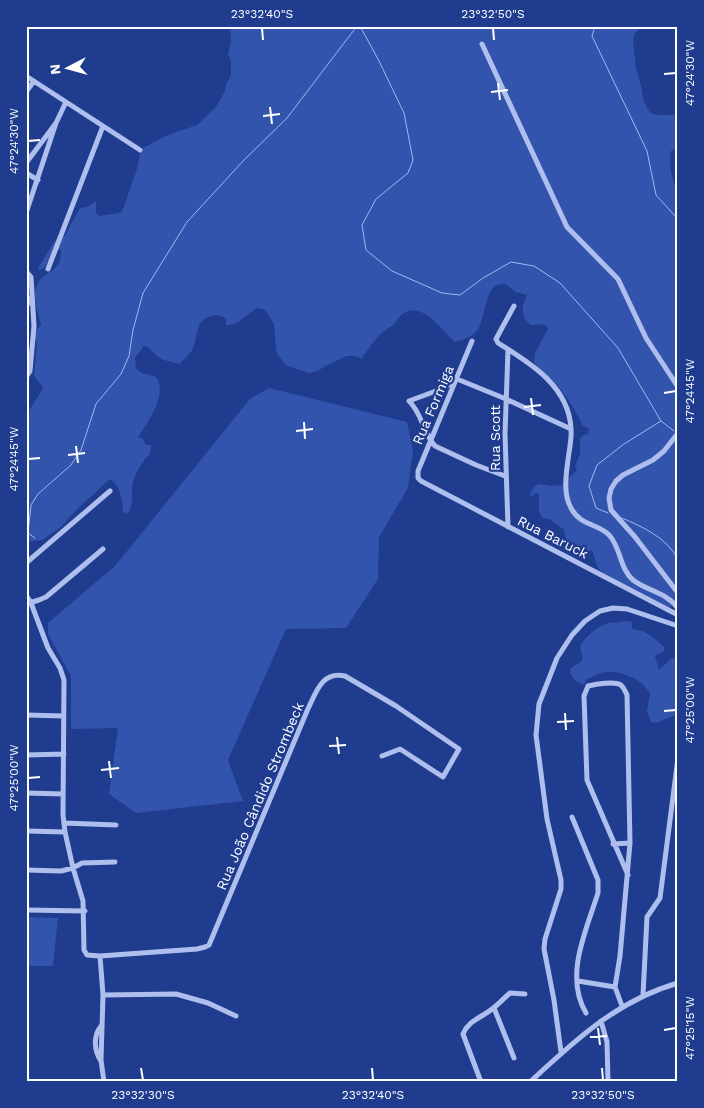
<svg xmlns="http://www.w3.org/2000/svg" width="704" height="1108" viewBox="0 0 704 1108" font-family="'Work Sans',sans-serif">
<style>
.green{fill:#3354ac}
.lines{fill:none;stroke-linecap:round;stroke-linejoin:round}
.stream{stroke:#a2b7ee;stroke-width:1}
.minor{stroke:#afbfed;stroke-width:5}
.ticks{fill:none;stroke:#fff;stroke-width:2}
.labels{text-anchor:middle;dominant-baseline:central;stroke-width:4.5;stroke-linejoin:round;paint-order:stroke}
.street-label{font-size:14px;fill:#fff;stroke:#1f3c8f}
.neatline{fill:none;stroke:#fff;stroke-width:2}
.ticks-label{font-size:12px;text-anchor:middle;fill:#fff}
</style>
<rect width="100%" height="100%" fill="#1f3c8f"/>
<path class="green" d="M230 26H644L635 33 633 40 636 68 642 90 643 99 650 113 658 115H678V148L671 151C669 165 671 178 678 191V602L674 603 669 609 604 574 598 568 592 550 589 551 578 548 568 550 564 530 549 519 542 518 539 511V495L536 493 531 497 530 494 535 486 540 484 551 486 562 485 577 470 575 466 580 454V439L582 436 588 434 589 429 582 425C579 415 563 390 554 382 547 375 540 371 534 362L535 353 548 329C544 321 537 326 530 325 521 316 521 306 527 295 524 294 519 293 516 292 511 289 508 284 502 284 484 282 486 322 476 332 470 338 462 340 455 342 443 332 423 301 404 313 400 315 397 321 394 324 390 328 391 326 387 329 379 334 367 350 362 359L355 356H347L325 366 318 371 309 373 285 365 276 351 274 324 265 310 258 308C246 314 239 326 226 325V319C221 315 216 314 211 316 192 322 200 338 191 352 188 356 183 360 180 364L164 360 157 356 147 346H144L135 358 136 369 142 373 156 377C168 395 148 422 138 437L143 439 146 445H151L150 454C143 459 136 473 133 482 130 493 135 503 128 513L123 512C123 501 120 485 110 479L75 511 61 527 42 540 26 542V415L43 389C42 383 36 381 34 375L37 345 34 333 41 325C38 312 32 297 37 285 43 270 62 274 61 250L55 249 44 268 38 270V268L54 242 57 239 64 237 80 208 87 207 96 201V213L99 216 120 213 123 209 137 169 141 149 168 135 197 125 216 107 225 91 226 84 231 76V60L228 55 231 40Z
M269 388 407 422 413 451 408 488 379 537 378 579 346 628 286 629 228 760 243 801 136 813 109 794 118 728 71 729V676L48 634V623L115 566 250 399Z
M625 621 632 622V629C646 630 654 638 664 647V651L655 656 659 670 672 658 678 659V714L656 723 651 722 647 711 650 693C641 679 621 670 605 672 597 673 593 678 586 679L585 684C577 684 570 677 570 669L583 660 580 646C585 637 598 625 609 623 615 622 619 623 625 621Z
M26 917 58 918 53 966H26Z"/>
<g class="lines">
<path class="stream" d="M360 26 379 61 404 113 413 160 408 173 376 199 362 225 366 250 392 271 442 293 460 295 483 278 511 262 534 266 560 283 618 348 661 421
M595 26 592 36 647 151 656 195 675 216H678
M608 513 596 508 589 486 597 465 624 444 661 421 674 431
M622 518C643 527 667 538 678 559
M35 538 28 533 31 505 38 494 71 465 81 450 96 404 121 374 129 356 133 330 143 293 187 222 243 161 287 118 357 26"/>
<path class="minor" d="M482 44 567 227 618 279 646 338 678 387
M26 76 140 150
M26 92 34 81
M26 163 56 123 66 102
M26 173 38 180
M26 213 56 123
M48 269 103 126
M26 271 31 277 34 326 30 371 26 377
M514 306 496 339 498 343C530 363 569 386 571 429 572 439 569 450 568 460 566 475 563 494 571 508 581 527 599 523 610 536 621 549 620 569 633 580 647 591 666 592 678 608
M26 307 32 296
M472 341 418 471V478L421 481 678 615
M678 433 664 451 653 460 623 475 616 481 611 489 609 498 611 510 635 537 678 593
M505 476 476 465 435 446C423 433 422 413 409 401L444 388 457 379 506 399 571 429
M508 527 505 434 508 350
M26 563 110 491
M26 595 31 603 48 648 60 668 64 680 63 815 65 832 73 868 83 901 84 950 87 955 100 956
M26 604 39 600 46 597 103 549
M26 715 64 716
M26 755 64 754
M26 793 63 794
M572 817 598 880V893C586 931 564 976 586 1013
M64 823 116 825
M26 831 65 832
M613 844 630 843
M26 870 61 871 73 868 82 863 115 862
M26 910 85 911
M578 981 615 987
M103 995 176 994 208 1003 236 1016
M643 995 647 917 660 898 678 758
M622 1006 615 987 620 956 630 843 627 695C625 691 624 688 621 685 614 681 596 684 588 686L584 696 587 780 628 875
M494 1008 514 1058
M601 1021 607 1042 608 1082
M561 1052 554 1000 544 949 545 939 561 889V880L547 819 536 735 539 704 557 658 572 635 585 621 600 611 613 608 627 609 678 626
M101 1061C94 1051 93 1036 101 1026
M104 1082 101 1060 103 995 100 956 197 949 205 947 209 945 307 711C316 693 321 671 345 676L396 706 459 749 443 777 400 749 382 756
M481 1082 463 1034C469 1020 481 1018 492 1009 499 1004 504 998 510 993L525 994
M530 1082C574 1041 618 1000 678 983"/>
</g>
<path class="ticks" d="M262 28 263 40M493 28 494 40M664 74 676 73M498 83 500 100M491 92 508 90M270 107 272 124M263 116 280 114M28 141 40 140M664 393 676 391M531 398 533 415M524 407 541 405M304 422 305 439M296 431 313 429M76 446 78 463M68 455 85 453M28 459 40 458M664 711 676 710M565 713 566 730M557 722 574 721M337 737 339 754M329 746 346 745M109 761 111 778M101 770 119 768M28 778 40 777M598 1028 600 1045M664 1030 676 1028M590 1037 607 1036M141 1068 143 1080M372 1068 373 1080M602 1068 603 1080"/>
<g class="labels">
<g class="street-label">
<text transform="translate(433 405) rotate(-67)">Rua Formiga</text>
<text transform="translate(495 438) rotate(-90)">Rua Scott</text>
<text transform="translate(553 537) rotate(27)">Rua Baruck</text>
<text transform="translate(260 796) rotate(-67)">Rua João Cândido Strombeck</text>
</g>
</g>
<rect width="704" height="1108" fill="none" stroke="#1f3c8f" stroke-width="55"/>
<g transform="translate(68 68) rotate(264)" stroke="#1f3c8f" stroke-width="4" paint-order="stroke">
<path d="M0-4L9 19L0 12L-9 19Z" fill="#ffffff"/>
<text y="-8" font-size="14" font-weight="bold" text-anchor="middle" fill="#ffffff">N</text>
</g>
<rect x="28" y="28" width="648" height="1052" class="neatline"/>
<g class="ticks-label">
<text x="262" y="18">23°32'40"S</text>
<text x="493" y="18">23°32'50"S</text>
<text transform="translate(690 73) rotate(-90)" y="4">47°24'30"W</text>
<text transform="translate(14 141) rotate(-90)" y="4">47°24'30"W</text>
<text transform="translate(690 391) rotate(-90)" y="4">47°24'45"W</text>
<text transform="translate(14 459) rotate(-90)" y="4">47°24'45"W</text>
<text transform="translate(690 710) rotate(-90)" y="4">47°25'00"W</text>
<text transform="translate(14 778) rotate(-90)" y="4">47°25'00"W</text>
<text transform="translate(690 1028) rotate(-90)" y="4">47°25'15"W</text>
<text x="143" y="1099">23°32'30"S</text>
<text x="373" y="1099">23°32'40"S</text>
<text x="603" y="1099">23°32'50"S</text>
</g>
</svg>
